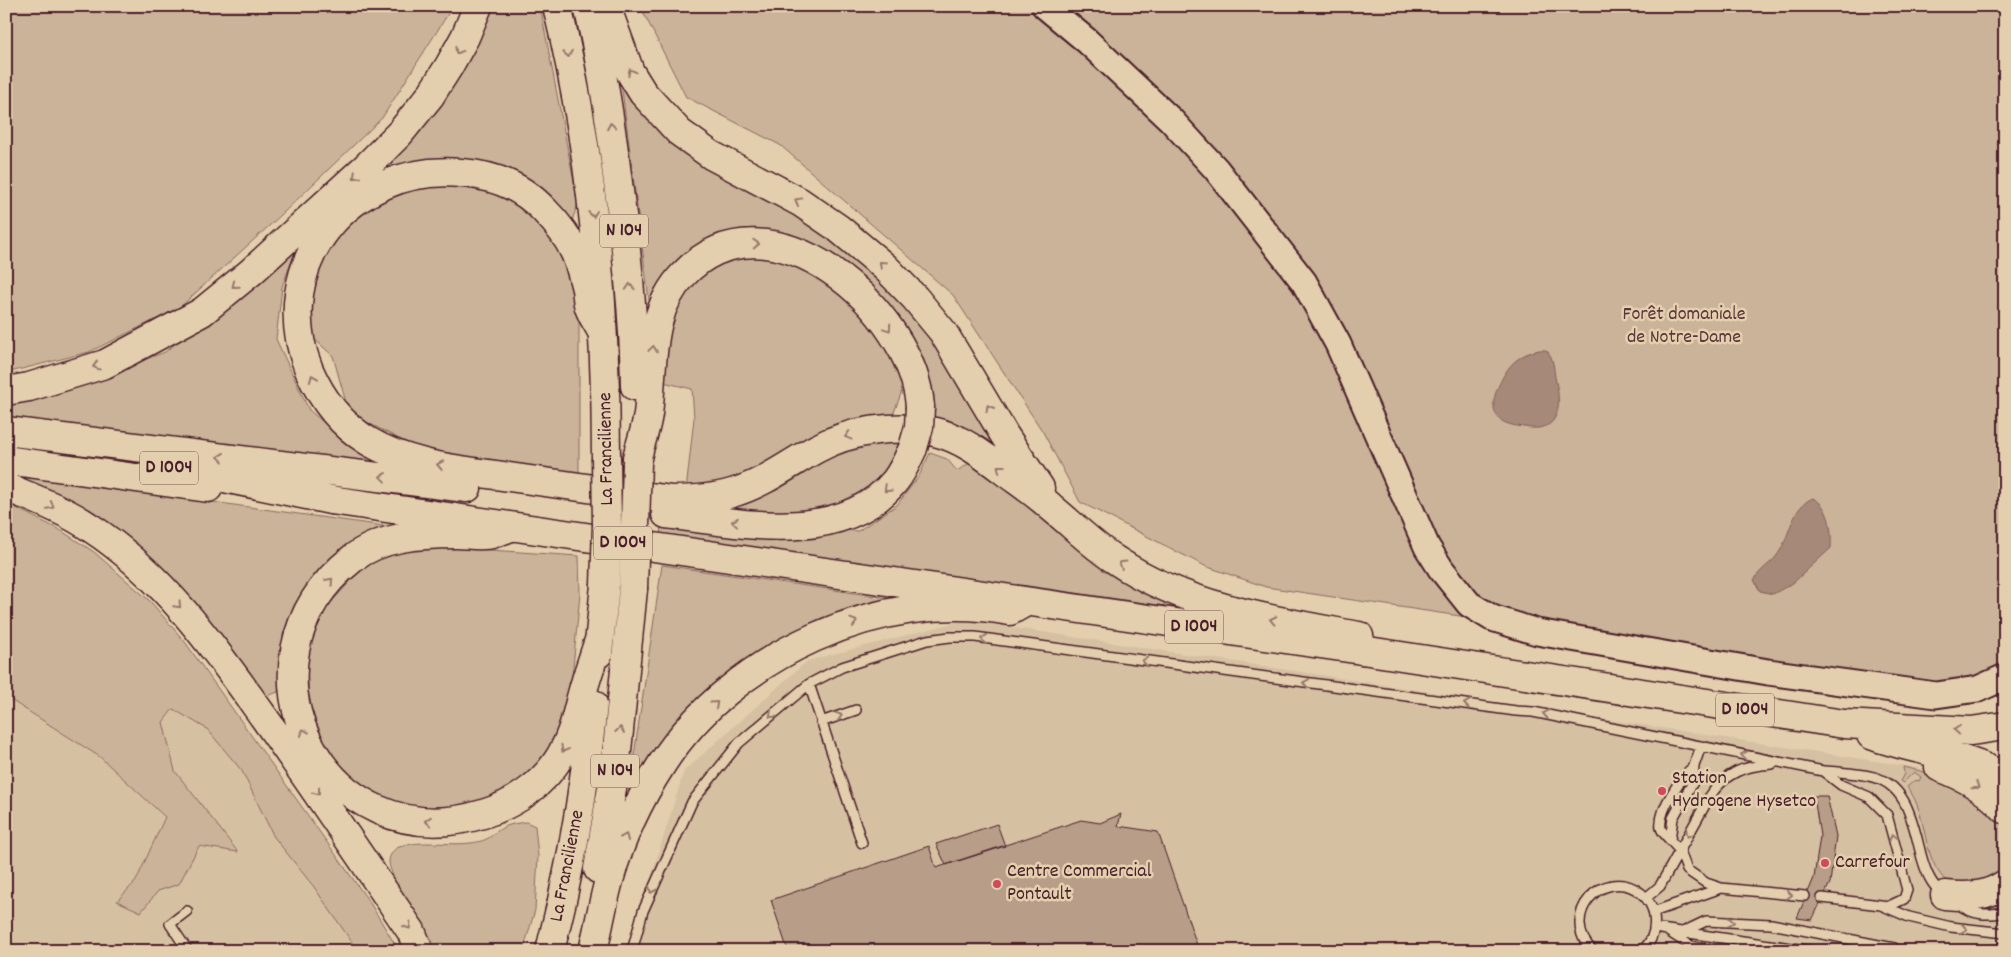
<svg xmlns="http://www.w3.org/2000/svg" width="2011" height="957" viewBox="0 0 2011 957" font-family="Dekko,sans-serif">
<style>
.built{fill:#d6c0a2}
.green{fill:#cab398;stroke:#8a6962}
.water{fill:#a78979;stroke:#825f5a}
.building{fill:#b89e89;stroke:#4a1f2b}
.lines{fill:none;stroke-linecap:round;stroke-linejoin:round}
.lane-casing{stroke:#4a1f2b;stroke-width:12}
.secondary-casing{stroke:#4a1f2b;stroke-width:29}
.primary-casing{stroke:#4a1f2b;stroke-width:31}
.highway-casing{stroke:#4a1f2b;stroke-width:31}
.lane{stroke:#e3cfad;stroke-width:9}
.secondary{stroke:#e3cfad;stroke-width:25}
.primary{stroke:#e3cfad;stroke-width:28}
.highway{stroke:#e3cfad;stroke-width:28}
.highway-bridge-casing{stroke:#4a1f2b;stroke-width:31;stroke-linecap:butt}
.highway-bridge{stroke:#e3cfad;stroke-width:28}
.oneway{stroke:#96776c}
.poi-dot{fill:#d1495b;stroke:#e3cfad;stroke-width:2}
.labels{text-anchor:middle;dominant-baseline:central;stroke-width:5;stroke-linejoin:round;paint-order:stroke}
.shield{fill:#e3cfad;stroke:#785452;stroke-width:1}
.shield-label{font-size:19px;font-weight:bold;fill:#4a1f2b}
.park-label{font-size:20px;fill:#5d353b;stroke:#e3cfad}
.street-label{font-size:20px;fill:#4a1f2b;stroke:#e3cfad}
.poi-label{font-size:20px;fill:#4a1f2b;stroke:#e3cfad;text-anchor:start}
</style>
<rect width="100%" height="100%" fill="#e3cfad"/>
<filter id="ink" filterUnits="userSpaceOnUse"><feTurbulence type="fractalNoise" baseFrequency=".02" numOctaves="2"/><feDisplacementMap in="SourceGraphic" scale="10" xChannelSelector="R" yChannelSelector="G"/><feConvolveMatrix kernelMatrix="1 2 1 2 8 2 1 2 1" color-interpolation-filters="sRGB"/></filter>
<g filter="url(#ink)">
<path class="built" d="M965 620 1946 772 2005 823V951H628L684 771 807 661Z
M6 697 100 757 165 817 136 881 117 901 141 911 158 891 179 884 199 846 238 851 174 771 163 722 173 709 207 729 242 771 274 837 314 887 358 951H6Z"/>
<path class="green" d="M6 6H453L382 118 280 216 179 308 89 352 6 373Z
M486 6H540L578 203 569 230 511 176 356 189 408 139 463 69Z
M640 6H2005V664L1981 676 1959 682 1914 684 1266 587 1205 566 1080 502 1043 432 953 295 780 145 686 97Z
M620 74 774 197 871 266 949 360 990 435 987 444 934 426 908 343 766 234 650 308Z
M422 184 480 187 516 202 557 242 579 296V480L425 452 349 413 333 356 310 335 307 286 338 230 367 202Z
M296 249 282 287 276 339 309 410 379 469 210 441 6 421V402L44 397 165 352Z
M773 255 813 268 854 304 881 336 903 388 892 418 743 478 686 491 694 418 692 389 659 381 667 322 688 281 728 259Z
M897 438 904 446 868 498 811 520 674 508 845 445Z
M930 453 947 459 957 471 974 460C1015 496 1056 534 1102 564 1123 577 1151 583 1165 605L1150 609 660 540 661 521 858 531 897 505 919 476Z
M19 475 399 528 283 655 278 692 264 697 31 484Z
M6 503 60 530 94 552 150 601 185 642 370 903 399 951H358L314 887 274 837 242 771 207 729 173 709 163 722 175 771 238 852 199 846 179 884 158 891 141 912 117 901 136 881 165 817 100 757 6 697Z
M416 545 579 556 580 594 568 720 532 775 496 800 438 815 386 803 346 781 319 750 304 705 303 648 344 579 392 549Z
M662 565 896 599 815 623 768 645 726 673 668 732 626 810Z
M1903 767 1942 776 1998 815 2005 826V870L1991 883H1948C1919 856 1930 816 1907 787L1915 780 1919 781 1921 777 1914 772 1903 783 1900 781 1904 774Z
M526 822 535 826 538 856 535 910 523 951H433C424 935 389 876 389 862 389 856 393 849 399 847 422 839 447 846 471 843 492 840 488 836 504 827 510 824 519 823 526 822Z"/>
<path class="water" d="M1539 350H1546C1555 359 1553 369 1556 382 1562 408 1559 434 1524 427 1517 426 1508 425 1502 421 1489 412 1494 394 1500 383 1508 365 1519 354 1539 350Z
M1813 498C1830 506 1832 532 1831 548L1793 583 1773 594 1760 591 1754 580C1760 569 1771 564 1778 554 1791 535 1791 507 1813 498Z"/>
<path class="building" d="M1814 796H1827L1836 836 1830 883 1812 920 1797 918 1814 878 1820 836Z
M1121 814 1118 826 1158 832 1198 948 1202 951H788L771 900 929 846 936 868 1081 820 1100 823Z
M997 824 1005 846 946 865 936 844Z"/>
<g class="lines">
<defs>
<path id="lane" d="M809 684 862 843
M821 722 856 710
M1701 746 1694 766 1693 782 1673 818 1670 840 1680 851 1687 870 1706 883 1721 888 1805 896
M1824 772 1841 785 1869 797 1887 815 1907 890 1904 899 1887 907
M1670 840C1667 837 1662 832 1661 828 1658 810 1681 777 1694 766
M1646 898 1660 886 1710 796C1726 772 1744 766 1772 764
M1822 898 1881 905 1909 917 1951 927 2005 933
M1958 904C1974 915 1985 916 2005 912
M187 911 170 924 188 951
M1653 912 1721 888
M1654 928 1812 951
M1666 930 1691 946 1714 951
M1685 931 1706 921 1771 924 1894 948 1897 951
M632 951 643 911 692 802 739 743 809 684 842 667 927 640 950 637H975L1516 711 1533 712 1823 771C1838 772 1854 773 1869 776 1909 783 1913 826 1922 858 1926 872 1931 885 1943 894
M1593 951C1557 917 1603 864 1641 893 1648 899 1653 907 1654 916 1656 929 1652 942 1642 951
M1996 951 2005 946"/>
<path id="secondary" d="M1045 6 1087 41 1171 120 1216 169 1304 282 1338 344 1427 547 1441 569 1469 604 1492 618 1537 632 1768 672 1936 695 1978 689 2005 677"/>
<path id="primary" d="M331 500 1362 650 1844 724 1971 731 2005 726
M1871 735C1915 752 1964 753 2005 778
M1939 767C1964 776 1987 790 2005 809
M1945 895C1966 897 1987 897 2005 884"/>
<path id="highway" d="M557 6C593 154 606 307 606 458
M588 6C601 62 610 118 617 175 626 245 634 315 635 386
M606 6 630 72 643 93 679 132 711 155 800 202 838 228 886 268 915 298 943 332 1005 436 1040 488
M602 332C598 324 592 316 589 307 587 302 587 295 586 289 583 277 580 264 575 253 568 237 557 223 545 211 523 187 493 175 461 173 351 163 266 264 309 370 322 400 340 424 368 441 409 466 463 470 509 477 563 485 618 492 672 500 693 500 712 499 732 493 763 484 789 464 816 449 850 430 897 424 935 432 961 438 983 455 1004 471 1020 483 1037 494 1052 508 1074 526 1093 546 1117 561 1188 608 1277 621 1359 636L1362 650
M6 391 29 387 105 364 202 312 251 272 367 166 400 133 430 96 449 66 465 37 478 6
M6 431 467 488
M637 458C640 444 646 429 648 414 654 366 647 312 684 274 769 184 914 311 920 407
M6 460 208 488
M185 470 331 500
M6 487C35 499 65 510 91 528 163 575 214 647 263 716 314 787 362 859 411 931L419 951
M666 514C738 523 841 547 895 481 903 471 908 459 913 448
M511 527C505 529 498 532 492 534 481 537 467 534 456 534 420 534 381 536 352 559 222 662 324 863 483 814 515 804 544 784 561 755 573 735 576 716 582 694 587 675 594 656 600 637
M598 654 605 585
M598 869 615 771 633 589
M550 951C571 869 585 787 593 704
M593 951C599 926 603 901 610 877 621 838 640 798 662 764 731 656 883 586 1010 611L1026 602"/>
</defs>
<use href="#lane" class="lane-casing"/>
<use href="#secondary" class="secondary-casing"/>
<use href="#primary" class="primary-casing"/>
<use href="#highway" class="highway-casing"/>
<use href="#lane" class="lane"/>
<use href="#secondary" class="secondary"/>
<use href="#primary" class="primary"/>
<use href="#highway" class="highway"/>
<defs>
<path id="highway-bridge" d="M913 448 919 427 920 407
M605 585 607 525 606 458
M633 589 637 463"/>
</defs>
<use href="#highway-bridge" class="highway-bridge-casing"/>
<use href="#highway-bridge" class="highway-bridge"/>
</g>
<defs><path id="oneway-chevron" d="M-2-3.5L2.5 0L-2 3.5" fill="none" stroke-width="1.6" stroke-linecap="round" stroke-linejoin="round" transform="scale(1.25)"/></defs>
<g class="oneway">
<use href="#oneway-chevron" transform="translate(458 51) rotate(118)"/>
<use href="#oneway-chevron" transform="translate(568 54) rotate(80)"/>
<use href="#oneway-chevron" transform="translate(631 72) rotate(-118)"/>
<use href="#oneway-chevron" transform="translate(611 126) rotate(-99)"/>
<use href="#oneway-chevron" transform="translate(356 176) rotate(137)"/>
<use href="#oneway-chevron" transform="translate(798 201) rotate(-151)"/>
<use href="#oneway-chevron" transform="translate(593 214) rotate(83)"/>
<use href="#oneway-chevron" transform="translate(756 244) rotate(-2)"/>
<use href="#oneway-chevron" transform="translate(882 264) rotate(-138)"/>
<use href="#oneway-chevron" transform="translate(235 285) rotate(141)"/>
<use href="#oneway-chevron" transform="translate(630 287) rotate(-94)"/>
<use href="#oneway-chevron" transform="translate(888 328) rotate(56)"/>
<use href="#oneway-chevron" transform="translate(653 349) rotate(-82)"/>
<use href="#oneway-chevron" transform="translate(96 366) rotate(163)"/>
<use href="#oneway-chevron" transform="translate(313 378) rotate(-112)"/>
<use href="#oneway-chevron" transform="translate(989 408) rotate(-120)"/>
<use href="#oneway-chevron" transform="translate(848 436) rotate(165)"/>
<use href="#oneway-chevron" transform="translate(221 457) rotate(-173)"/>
<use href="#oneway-chevron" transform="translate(440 465) rotate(-169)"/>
<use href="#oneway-chevron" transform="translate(1000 468) rotate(-142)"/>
<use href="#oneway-chevron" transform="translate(383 477) rotate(-173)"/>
<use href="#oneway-chevron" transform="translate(887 489) rotate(136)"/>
<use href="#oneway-chevron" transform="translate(51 506) rotate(27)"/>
<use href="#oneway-chevron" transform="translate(735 522) rotate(-174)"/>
<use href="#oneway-chevron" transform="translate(1122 564) rotate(-148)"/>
<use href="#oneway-chevron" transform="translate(330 581) rotate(-48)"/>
<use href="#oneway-chevron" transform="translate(178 605) rotate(47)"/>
<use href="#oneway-chevron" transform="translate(1273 620) rotate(-168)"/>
<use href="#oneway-chevron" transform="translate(854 622) rotate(-18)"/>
<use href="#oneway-chevron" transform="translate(984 639) rotate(-173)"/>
<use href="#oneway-chevron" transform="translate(1145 661) rotate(-172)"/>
<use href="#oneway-chevron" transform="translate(1306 683) rotate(-172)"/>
<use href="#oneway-chevron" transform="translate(715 704) rotate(-42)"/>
<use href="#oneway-chevron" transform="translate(1467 704) rotate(-172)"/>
<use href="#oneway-chevron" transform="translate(1546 714) rotate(-169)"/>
<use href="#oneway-chevron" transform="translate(772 715) rotate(139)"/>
<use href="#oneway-chevron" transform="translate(839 716) rotate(-18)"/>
<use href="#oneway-chevron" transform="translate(620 730) rotate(-83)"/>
<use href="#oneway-chevron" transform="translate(1957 730) rotate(-176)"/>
<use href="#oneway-chevron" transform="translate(304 732) rotate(-113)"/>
<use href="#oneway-chevron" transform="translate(564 749) rotate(119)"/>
<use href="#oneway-chevron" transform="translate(1744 755) rotate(-168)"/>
<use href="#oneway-chevron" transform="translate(1976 786) rotate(33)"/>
<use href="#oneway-chevron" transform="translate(317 792) rotate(55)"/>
<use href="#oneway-chevron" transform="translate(428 821) rotate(-175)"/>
<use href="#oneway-chevron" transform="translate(1689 834) rotate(119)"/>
<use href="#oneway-chevron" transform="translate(625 837) rotate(-67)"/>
<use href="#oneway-chevron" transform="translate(1893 837) rotate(-105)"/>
<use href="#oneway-chevron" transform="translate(652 890) rotate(114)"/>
<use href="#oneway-chevron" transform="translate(1789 895) rotate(5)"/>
<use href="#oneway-chevron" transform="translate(1731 922) rotate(3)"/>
<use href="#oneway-chevron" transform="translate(408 926) rotate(58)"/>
<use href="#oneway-chevron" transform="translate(1964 929) rotate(9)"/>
</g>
</g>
<g class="poi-dot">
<circle cx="1662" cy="791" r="5"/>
<circle cx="1825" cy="863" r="5"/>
<circle cx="997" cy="884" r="5"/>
</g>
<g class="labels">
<g class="shield">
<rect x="600" y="214.5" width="48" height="33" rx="4"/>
<rect x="140" y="451.5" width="58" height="33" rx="4"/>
<rect x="594" y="526.5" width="58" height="33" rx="4"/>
<rect x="1165" y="610.5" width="58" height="33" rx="4"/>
<rect x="1716" y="693.5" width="58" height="33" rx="4"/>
<rect x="591" y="754.5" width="48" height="33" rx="4"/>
</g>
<g class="shield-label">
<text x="624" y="231">N 104</text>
<text x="169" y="468">D 1004</text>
<text x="623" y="543">D 1004</text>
<text x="1194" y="627">D 1004</text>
<text x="1745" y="710">D 1004</text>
<text x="615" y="771">N 104</text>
</g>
<g class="park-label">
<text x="1684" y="315">Forêt domaniale<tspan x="1684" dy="23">de Notre-Dame</tspan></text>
</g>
<g class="street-label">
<text transform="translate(607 449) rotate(-91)">La Francilienne</text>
<text transform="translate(568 866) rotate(-79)">La Francilienne</text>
</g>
<g class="poi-label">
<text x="1672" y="779">Station<tspan x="1672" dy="23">Hydrogene Hysetco</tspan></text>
<text x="1835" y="863">Carrefour</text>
<text x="1007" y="872">Centre Commercial<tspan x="1007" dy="23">Pontault</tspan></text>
</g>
</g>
<rect width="2011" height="957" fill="none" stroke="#e3cfad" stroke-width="25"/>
<rect x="12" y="12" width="1986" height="932" fill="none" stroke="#4a1f2b" stroke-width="2" filter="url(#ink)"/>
</svg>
